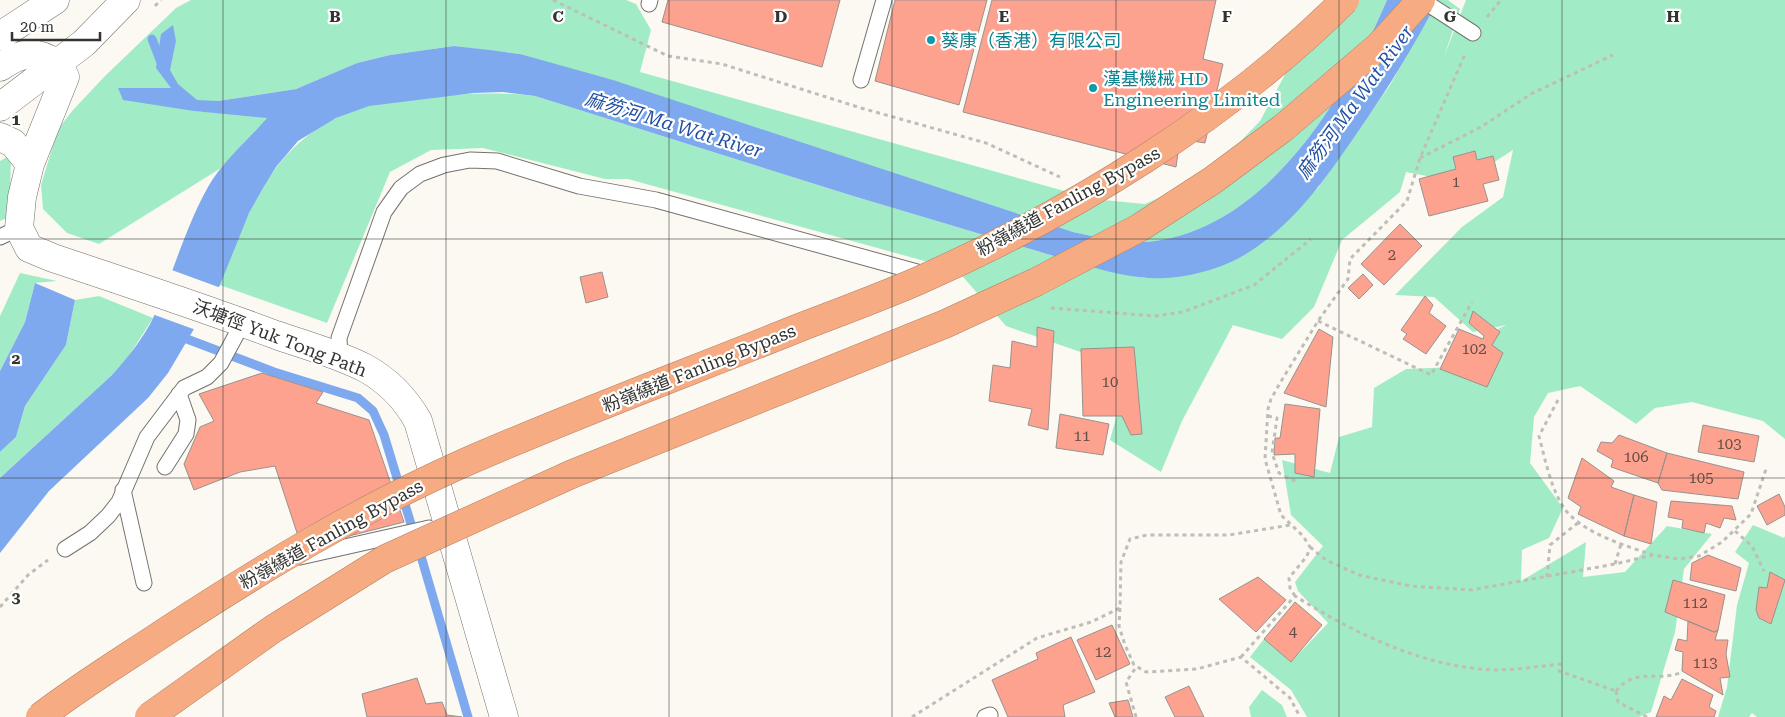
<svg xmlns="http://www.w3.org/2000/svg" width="1785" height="717" viewBox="0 0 1785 717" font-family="'Roboto Serif','Noto Sans TC',serif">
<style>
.green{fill:#a1ecc7}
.water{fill:#7fa9ef}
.pier{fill:#fbf9f2}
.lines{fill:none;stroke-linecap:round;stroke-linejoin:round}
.stream{stroke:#7fa9ef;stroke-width:9}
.building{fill:#fea290;stroke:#98918f}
.lane-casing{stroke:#74726d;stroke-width:17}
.street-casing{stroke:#74726d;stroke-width:29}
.secondary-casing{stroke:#74726d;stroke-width:29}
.path{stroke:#bfbdb8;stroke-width:3;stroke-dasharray:4 4;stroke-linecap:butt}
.lane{stroke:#fff;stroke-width:15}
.street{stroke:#fff;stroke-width:28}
.secondary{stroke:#fff;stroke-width:28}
.highway-bridge-casing{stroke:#b28165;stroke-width:29;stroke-linecap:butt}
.highway-bridge{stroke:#f6ab82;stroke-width:28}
.grid{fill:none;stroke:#333330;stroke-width:1;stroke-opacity:0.55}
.culture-dot{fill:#0f9aa8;stroke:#fff;stroke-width:2}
.labels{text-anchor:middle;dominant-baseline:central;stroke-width:4.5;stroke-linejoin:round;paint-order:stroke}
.number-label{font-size:15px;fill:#664f48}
.culture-label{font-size:18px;fill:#0d838f;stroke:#fff;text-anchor:start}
.street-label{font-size:18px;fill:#333330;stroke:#fff}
.water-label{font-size:19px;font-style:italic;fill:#2050a2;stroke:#fff}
.grid-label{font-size:16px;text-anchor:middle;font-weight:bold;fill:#333330;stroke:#fff;stroke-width:4.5;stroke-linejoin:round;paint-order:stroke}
</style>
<rect width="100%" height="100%" fill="#fbf9f2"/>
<path class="green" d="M191 0H626L636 4 651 30 640 72 1093 199 1145 204 1207 176 1260 121 1325 0H1387C1345 98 1264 234 1144 242 1119 243 1097 237 1073 232L548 63 520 54 454 46 390 55 357 63 296 89 218 101 196 111 268 117 221 168 99 244 67 233 43 209 41 185 58 129 73 110 105 76 176 8Z
M1438 0H1448L1460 9 1444 57 1466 0H1785V439L1763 421 1692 402 1655 408 1636 424 1580 386 1548 393 1534 417 1530 463 1563 508 1549 538 1522 550 1521 581 1586 542 1583 577 1625 572 1667 526 1712 534 1684 569 1675 632 1651 712 1639 717H1307L1291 690 1250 657 1264 639 1291 662 1328 623 1298 591 1295 582 1323 546 1291 515 1282 460 1330 473 1339 437 1372 427 1374 388 1406 369 1455 367 1492 332 1506 325 1473 332 1434 297 1395 295 1462 227 1503 197 1513 150 1466 180H1447L1406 172 1400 192 1342 240 1314 307 1282 339 1233 325 1182 421 1161 472 1110 440 1133 355H1089L1006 326 957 270 628 179H605L483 148 431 150 390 172 327 323 220 285C246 213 272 144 347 113 368 103 394 101 417 98 457 94 495 91 535 96L853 196 1084 265 1144 278H1166L1213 268 1318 188 1390 85Z
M11 155 10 197 13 215 0 221V161Z
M20 273 57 281 35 283 25 322 0 371V316Z
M99 296 153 318 128 357 112 375 0 478V452L16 437 25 406 66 345 75 300Z
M1753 525 1784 538 1785 536V717H1757L1752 713 1749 717H1718L1727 687 1737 605 1749 563 1735 552Z
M1262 690 1282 705 1287 717H1251L1249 707Z"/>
<path class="water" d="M1387 0H1438C1414 46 1387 90 1357 133 1325 180 1290 230 1239 258 1219 269 1188 277 1166 278 1138 280 1110 272 1084 265L853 196 535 96 503 92 474 93 369 106 336 118 298 141 276 167 263 188 249 213 220 285 168 373 148 398 49 491 0 553V478L112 375C127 358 144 338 154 316 173 274 185 228 208 187 223 161 248 140 267 118L194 111 123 100 118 88H171L156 68 161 34 173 25 176 41 170 70 178 84 197 100 218 101 296 89 357 63 390 55 454 46 490 50 520 54 613 80 1073 232C1097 237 1119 243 1144 242 1264 234 1345 98 1387 0Z
M35 283 75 300 66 345 25 406 16 437 0 452V371L25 322Z"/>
<path class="pier" d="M169 269 221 288 196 330 152 314Z"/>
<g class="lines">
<path class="stream" d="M152 39 162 65
M179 336 274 372 358 398 373 411 384 435 414 534
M418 546 468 717"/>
</g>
<path class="building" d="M668 0H840L822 67 662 22Z
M895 0H987L959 105 875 81Z
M992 0H1216L1203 59 1223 64 1205 143 1180 139 1176 167 963 112Z
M1475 151 1477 160 1493 156 1499 180 1483 184 1488 201 1429 216 1419 179 1456 169 1453 157Z
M1400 224 1422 246 1384 285 1361 264Z
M602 272 608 297 586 303 580 277Z
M1363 274 1373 285 1359 299 1348 288Z
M1425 296 1433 305 1429 313 1446 326 1426 354 1403 339 1407 334 1401 330Z
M1473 311 1500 332 1492 345 1503 353 1487 387 1440 369 1459 329 1483 339 1484 336 1469 323Z
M1037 327 1054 331 1048 430 1028 425 1032 409 989 401 993 365 1010 368 1012 341 1037 347Z
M1319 329 1333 337 1326 407 1284 393Z
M1134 347 1142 434 1131 435 1122 416H1083L1081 349Z
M262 373 323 392 316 403 369 420 404 522 302 548 275 466 240 472 194 490 184 464 200 427 214 421 199 394Z
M1285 404 1320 409 1314 477 1295 473V454L1274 455 1275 438H1280Z
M1060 414 1109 424 1103 455 1056 448Z
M1703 425 1759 436 1754 462 1698 452Z
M1619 435 1667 453 1658 483 1611 467 1613 460 1597 451 1601 442 1612 443Z
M1667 453 1744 472 1738 499 1662 490 1658 483Z
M1582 458 1614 481 1611 487 1634 495 1624 536 1578 514 1581 507 1568 498Z
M1779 494 1785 507V515L1767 525 1757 506Z
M1634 495 1657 502 1651 544 1624 536Z
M1671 501 1732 506 1736 520 1724 518 1720 528 1706 523 1704 533 1682 528 1683 520 1668 517Z
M1708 555 1741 568 1736 591 1690 580 1692 563Z
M1770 572 1785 580 1771 624 1759 618 1756 610 1759 587 1767 588Z
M1258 577 1286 600 1256 632 1219 599Z
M1673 580 1725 595 1718 630 1714 632 1665 612Z
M1295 602 1322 625 1291 662 1264 639Z
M1688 621 1714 632 1718 630 1715 640H1728L1726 654 1730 677 1720 678 1723 695 1682 671 1683 652 1675 650 1678 639 1687 641Z
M1112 625 1130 664 1096 680 1077 640Z
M1071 637 1095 692 1063 705 1065 717H1008L992 680 1038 659 1036 653Z
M417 678 426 704 442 702 447 715 462 717H367L362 694Z
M1682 679 1713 695 1709 707 1716 711 1714 717H1656L1664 696 1671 700Z
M1189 686 1204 717H1175L1165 697Z
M1128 700 1133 717H1115L1109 703Z"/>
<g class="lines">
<defs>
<path id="lane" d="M1422 0 1473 33
M649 4 650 0
M861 80 884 0
M0 237 19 228
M340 358 339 338 384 212 401 188 420 174 444 165 470 160 497 161 579 186 656 200 928 275
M165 467 186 434 188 420 179 394
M123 490 144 583
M65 549 90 533 108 516 119 502 147 437 184 388 207 377 221 363 243 322
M300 557 429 528
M985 717 990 715"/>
<path id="street" d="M58 64 65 77 30 164 22 197 19 228 29 248 53 258C128 283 202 307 276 335 305 345 338 354 365 368 389 381 405 398 418 421L504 717
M0 137 13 143 30 164"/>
<path id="secondary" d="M0 36 55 0
M0 67C22 52 35 49 58 64
M0 107 84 43 126 0"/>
</defs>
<use href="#lane" class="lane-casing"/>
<use href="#street" class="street-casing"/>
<use href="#secondary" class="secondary-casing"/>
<path class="path" d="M553 0 668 56 722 64 861 108 986 143 1060 177
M155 6 161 0
M1487 17 1501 0
M1420 158 1481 127 1531 94 1613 55
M1051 308 1155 316 1183 312 1254 285 1311 239
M1318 321 1431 375 1472 302
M1558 400 1539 436C1545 459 1552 494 1567 512 1588 535 1624 545 1653 555
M1268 416 1277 418 1272 453 1279 473 1299 483
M1735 531 1752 546 1764 571
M1310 547 1326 560 1359 575 1411 586 1471 590 1615 564 1653 555 1679 559 1699 556 1722 542 1751 514 1766 469
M1615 564 1621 544
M1547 577 1550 545 1579 522
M1295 596 1290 588 1289 578 1307 556 1310 547 1303 536 1281 515 1265 459 1268 409 1271 399 1280 383 1318 321 1348 279 1350 259 1407 201 1420 158 1465 54
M0 607 28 575 48 560
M1120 608 1119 626 1125 645 1134 665 1146 672 1197 669 1241 657 1290 698 1300 717
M1241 657 1295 596C1348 629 1408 660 1472 668 1501 673 1531 667 1560 664L1559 671 1616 691
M1616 691C1636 667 1654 682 1680 673
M1616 691 1618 702 1647 717
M912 717 1037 638 1091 622 1120 608 1121 562 1130 539 1147 535H1229L1290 525
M1136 717 1126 682 1137 666"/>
<use href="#lane" class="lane"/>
<use href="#street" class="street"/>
<use href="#secondary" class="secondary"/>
<defs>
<path id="highway-bridge" d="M40 717C80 686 123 660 165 632 261 569 360 509 466 462 576 414 689 372 801 327 840 312 881 297 920 280 1071 213 1228 117 1345 0
M149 717 273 629 385 559 572 474 945 324 1036 282 1139 228 1213 180 1283 128 1379 46 1421 0"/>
</defs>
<use href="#highway-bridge" class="highway-bridge-casing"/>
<use href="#highway-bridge" class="highway-bridge"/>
</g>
<path class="grid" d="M223 0V717M446 0V717M669 0V717M892 0V717M1116 0V717M1339 0V717M1562 0V717M0 239H1785M0 478H1785"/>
<g class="culture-dot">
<circle cx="931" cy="40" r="5"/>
<circle cx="1093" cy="88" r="5"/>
</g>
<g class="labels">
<g class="number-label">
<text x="1456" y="182">1</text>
<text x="1392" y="255">2</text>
<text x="1474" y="349">102</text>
<text x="1110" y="382">10</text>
<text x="1082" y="436">11</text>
<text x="1729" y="444">103</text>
<text x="1636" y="457">106</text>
<text x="1701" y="478">105</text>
<text x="1695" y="603">112</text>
<text x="1293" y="632">4</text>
<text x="1103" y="652">12</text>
<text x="1705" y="663">113</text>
</g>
<g class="culture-label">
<text x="941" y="40">葵康（香港）有限公司</text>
<text x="1103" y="78">漢基機械 HD<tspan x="1103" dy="21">Engineering Limited</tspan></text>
</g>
<g class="street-label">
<text transform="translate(1068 201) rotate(-29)">粉嶺繞道 Fanling Bypass</text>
<text transform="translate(280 338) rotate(21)">沃塘徑 Yuk Tong Path</text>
<text transform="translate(699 368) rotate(-22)">粉嶺繞道 Fanling Bypass</text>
<text transform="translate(331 534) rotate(-29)">粉嶺繞道 Fanling Bypass</text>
</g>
<g class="water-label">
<text transform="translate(1355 102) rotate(-54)">麻笏河 Ma Wat River</text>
<text transform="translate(674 125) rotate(17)">麻笏河 Ma Wat River</text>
</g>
</g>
<g class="grid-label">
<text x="335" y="22">B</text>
<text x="558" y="22">C</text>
<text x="781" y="22">D</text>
<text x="1004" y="22">E</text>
<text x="1227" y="22">F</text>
<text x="1450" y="22">G</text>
<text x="1673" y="22">H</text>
<text x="16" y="125">1</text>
<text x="16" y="364">2</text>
<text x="16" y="603">3</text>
</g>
<path d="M12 32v8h88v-8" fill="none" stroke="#333330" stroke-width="2.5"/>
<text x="20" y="32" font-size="15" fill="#333330" stroke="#ffffff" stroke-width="4" paint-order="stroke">20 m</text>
</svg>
